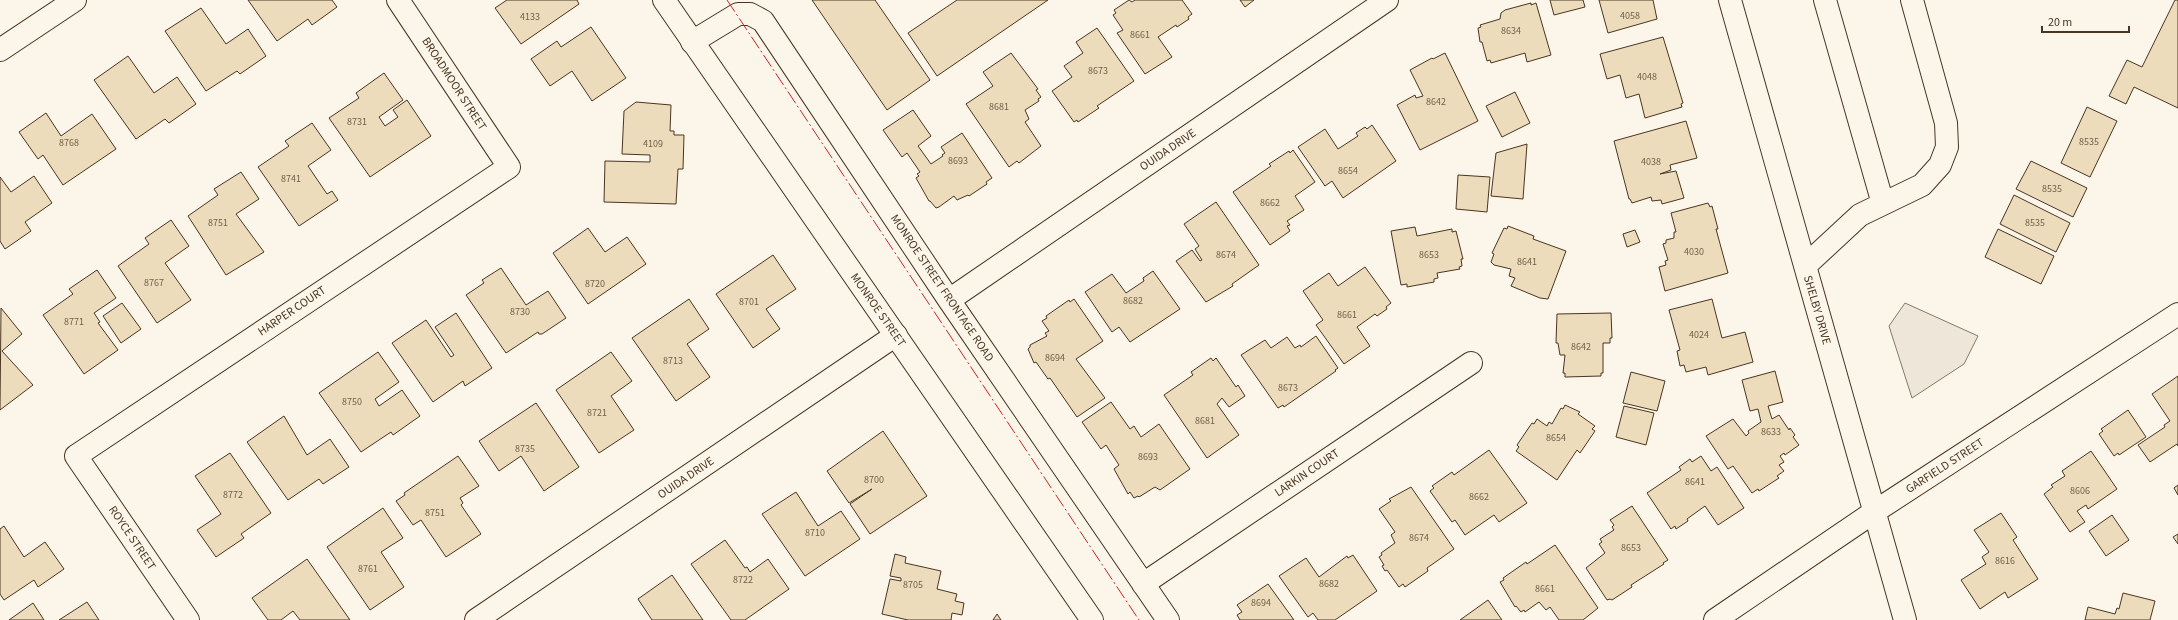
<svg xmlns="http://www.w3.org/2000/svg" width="2178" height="620" viewBox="0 0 2178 620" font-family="'Source Sans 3',sans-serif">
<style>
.green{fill:#ede6d9;stroke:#887966}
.building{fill:#ecdcbc;stroke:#4a3520}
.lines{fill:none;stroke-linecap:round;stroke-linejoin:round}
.minor-casing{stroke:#4a3520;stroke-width:24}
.major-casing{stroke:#4a3520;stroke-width:24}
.minor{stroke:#fbf6e9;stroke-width:22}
.major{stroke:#fbf6e9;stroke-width:22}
.power{stroke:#c62828;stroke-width:1;stroke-dasharray:14 3 2 3;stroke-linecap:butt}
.labels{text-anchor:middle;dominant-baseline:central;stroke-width:3;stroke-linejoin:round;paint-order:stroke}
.number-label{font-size:10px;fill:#725f47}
.street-label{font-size:12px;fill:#4a3520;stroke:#fbf6e9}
</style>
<rect width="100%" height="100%" fill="#fbf6e9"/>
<path class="green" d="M1905 303 1978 336 1964 364 1912 398 1889 326Z"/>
<path class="building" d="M248 0H332L337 7 312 25 308 19 277 41Z
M507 0H577L579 4 521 44 495 8Z
M812 0H875L930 80 887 110Z
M957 0H1048L937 76 908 33Z
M1129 0 1132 2 1135 0H1182L1192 14 1188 17 1189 19 1177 27 1176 25 1158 37 1172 57 1145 74 1117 33 1123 30 1113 15 1116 13 1114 10Z
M1240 0H1254L1245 7Z
M1550 0H1583L1585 7 1554 15Z
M1599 0H1653L1657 19 1608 33Z
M2175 0H2178V108L2134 87 2126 104 2109 96 2127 60 2142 67Z
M1531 3V5L1536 3 1551 55 1527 62 1525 53 1491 63 1490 60 1487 61 1482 42H1480L1478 28 1481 27 1480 25 1500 19 1501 13 1505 10Z
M201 8 226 44 248 29 266 56 240 74 237 71 206 91 165 31Z
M591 27 626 78 592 101 572 71 550 86 531 59 557 41 561 47Z
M1097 28 1134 81 1097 106 1099 108 1078 122 1077 120 1074 122 1052 91 1072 77 1064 66 1083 53 1076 42Z
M1663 37 1683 103 1681 104 1682 107 1645 118 1639 94 1626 98 1620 75 1607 79 1600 54Z
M1011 53 1038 89 1036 90 1041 97 1038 99 1039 101 1025 110 1029 119 1025 122 1041 146 1019 163 1017 161 1009 167 966 104 993 86 983 72Z
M1445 53 1478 121 1420 150 1397 105 1415 95 1416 98 1423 96 1410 70 1432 58 1433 59Z
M128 56 154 93 177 77 196 104 169 123 165 119 136 139 94 80Z
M384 73 403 100 379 117 385 126 398 117 393 110 407 100 431 136 370 177 329 118 359 98 356 93Z
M1515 92 1530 123 1502 137 1486 106Z
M636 102 671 105 670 131H674V135H684L683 169H678L676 204 604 202 605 161 650 162V155L622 154 624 111Z
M2087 107 2117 121 2090 177 2061 163Z
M913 110 931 136 918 146 931 164 943 156 942 155 945 153 941 147 962 133 992 178 986 182 987 184 969 196 968 195 957 200 954 196 939 207 936 208 930 201H929L916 178 919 176 917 174 920 172 907 153 902 157 883 130Z
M46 113 61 136 92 114 116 149 63 185 43 155 38 159 19 132Z
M1686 121 1697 158 1670 165 1671 170 1660 174 1676 171 1684 198 1662 204 1661 200 1652 201 1651 197 1632 203 1630 199H1629L1614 141Z
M312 123 331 150 308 166 327 194 332 191 338 200 299 226 258 167 289 146 285 141Z
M1372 125 1396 161 1343 198 1332 181 1325 186 1298 147 1325 129 1338 149 1358 136 1356 133 1365 127 1367 129Z
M1527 144 1523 199 1491 196 1496 153Z
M1293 150 1315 182 1295 196 1304 210 1287 221 1290 225 1287 226 1290 231 1270 245 1233 192 1271 166 1269 164 1289 151 1290 153Z
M2031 161 2087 188 2073 217 2016 189Z
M241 172 259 199 236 214 264 252 226 275 188 216 218 195 214 189Z
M1458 175 1490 177 1487 212 1456 209Z
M34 176 52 203 25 222 31 231 5 249 0 241V177L11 192Z
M2014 195 2070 223 2056 252 2000 224Z
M1216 202 1259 265 1232 284 1233 286 1206 302 1176 261 1192 250 1200 261 1202 260 1195 249 1199 246 1184 224Z
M1708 203 1710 207 1712 206 1718 229H1716L1728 273 1665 291 1659 267 1666 265 1665 261 1668 260 1663 244 1666 243V240L1674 238V232H1676L1671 213Z
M171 220 189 246 165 263 191 300 157 323 118 266 149 244 145 238Z
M1508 226 1534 236 1533 239 1566 251 1548 299 1540 298 1511 286 1515 278 1509 276 1511 269 1494 265 1491 262 1494 254 1492 253 1504 228 1507 229Z
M1415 227 1417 236 1452 229V232L1456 231 1463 259H1461L1462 266 1459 267 1460 269 1437 273 1438 278 1434 279V282L1407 287V284L1401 285 1391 231Z
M588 228 605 252 627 237 646 264 588 304 553 253Z
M1998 229 2054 256 2041 284 1985 257Z
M1635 230 1640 242 1627 247 1623 234Z
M773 255 796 289 766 309 780 329 753 348 716 294Z
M1365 267 1391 303 1386 307 1387 309 1377 316 1375 314 1357 327 1370 346 1344 364 1316 325 1323 320 1303 291 1329 273 1338 286Z
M501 268 526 305 548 291 566 318 542 334H539L538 332 506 353 466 295 484 283 482 280Z
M97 270 116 298 94 313 100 322 98 323 118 350 84 374 43 315 73 294 69 289Z
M1153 271 1180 309 1130 342 1119 327 1112 332 1085 292 1112 274 1126 293 1144 281 1143 278Z
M689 299 709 329 687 344 710 377 676 401 632 338Z
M1074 299 1103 341 1076 359 1105 398 1077 417 1050 378 1048 379 1036 362 1034 363 1028 349 1030 347V345L1047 336 1045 333 1049 331 1042 321 1047 318 1046 316 1069 300 1070 302Z
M1712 299 1722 338 1745 332 1753 362 1708 375 1706 367 1686 372 1684 365 1680 366 1677 351 1680 350 1669 310Z
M122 303 141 329 121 343 103 316Z
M1 308 22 334 2 351 33 385 0 410Z
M456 313 492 368 465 386 463 381 433 402 392 343 426 320 451 357 454 355 435 327Z
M1611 313 1612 338H1610V343H1603V373H1601V376L1565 377V373H1563L1565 355H1560L1558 343H1556L1557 314Z
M1316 336 1338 368 1335 370 1336 371 1284 407 1283 405 1278 408 1241 355 1265 340 1271 348 1287 337 1295 348 1300 345 1301 347Z
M378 352 399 382 375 399 379 406 402 390 420 416 393 435 391 432 361 452 319 393Z
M611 352 632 381 611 396 634 430 599 453 556 390Z
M1211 358 1213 361 1216 358 1236 387 1238 385 1245 396 1229 407 1222 398 1217 404 1239 435 1207 458 1164 395 1193 375 1191 372Z
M1775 371 1783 402 1768 406 1772 419 1779 415 1789 430 1790 428 1795 435 1793 437 1799 445 1785 455 1784 453 1780 456 1784 462 1779 465 1784 471 1777 476 1779 478 1759 491 1758 489 1752 493 1733 466 1728 469 1706 436 1733 419 1746 436 1749 433 1748 431 1761 422 1758 409 1750 411 1742 380Z
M1631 372 1665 381 1657 411 1623 403Z
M2178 376V446L2177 444 2150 462 2138 445 2165 427 2164 425 2170 421 2152 394Z
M1111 402 1130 429 1134 426 1141 437 1159 424 1190 469 1160 490 1155 487 1139 497 1138 496 1134 498 1130 492 1128 494 1114 469 1119 465 1106 445 1101 449 1082 422Z
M536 403 579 467 544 491 521 456 499 471 479 441Z
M1565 405 1580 412 1578 414 1595 426 1592 429 1595 431 1580 453 1577 450 1557 480 1516 451 1519 447 1517 445 1532 423 1534 424 1537 419 1547 426 1549 422 1552 424 1561 408 1563 409Z
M1624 406 1654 413 1646 445 1616 437Z
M2128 410 2146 437 2119 455 2118 453 2114 456 2099 434 2103 431 2101 429Z
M284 416 307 455 330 439 349 467 323 484 319 479 288 500 247 442Z
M883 431 927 496 870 534 850 504 872 489 849 503 827 471Z
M1489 450 1527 503 1499 522 1494 515 1465 535 1455 520 1452 522 1430 491 1434 488 1432 486 1452 472 1454 475Z
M2091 451 2117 489 2088 509 2086 505 2077 511 2085 522 2070 532 2044 494 2053 487 2051 485 2065 476 2062 471Z
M230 453 271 513 241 534 244 538 216 557 197 530 221 514 195 476Z
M458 456 479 486 460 498 463 503 461 505 481 534 446 557 421 520 413 525 396 501 405 495 404 493Z
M1701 456 1711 471 1717 467 1744 508 1718 525 1705 506 1687 519 1688 521 1676 529 1675 526 1671 529 1647 493 1681 470 1679 467 1690 459 1692 462Z
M2178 485V495L2174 488Z
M1411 487 1454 549 1427 568 1428 571 1405 587 1403 584 1399 587 1387 570 1385 571 1382 566 1384 565 1379 557 1382 555 1381 553 1395 543 1391 535 1395 532 1379 509 1391 501 1389 499Z
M796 492 818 526 841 511 860 539 805 576 762 514Z
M1632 506 1668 560 1663 563 1664 564 1631 585 1632 587 1612 600 1610 599 1607 600 1586 568 1605 553 1599 544 1602 542 1600 539 1614 530 1612 527 1614 525 1610 520Z
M383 508 403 538 381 552 404 587 370 610 327 547Z
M2001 513 2017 537 2013 540 2038 579 2008 598 2005 592 1980 609 1961 580 1986 564 1982 557 1989 552 1974 530Z
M2112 515 2129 540 2106 556 2089 531Z
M4 526 24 557 45 542 64 569 38 587 34 580 4 600 0 594V529Z
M2178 534V544L2173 537Z
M725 540 745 568 747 567 750 572 768 559 789 589 745 620H731L691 564Z
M1555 545 1598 608 1583 620H1559L1550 607 1546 610 1539 602 1525 612 1524 610 1521 612 1516 606 1515 607 1500 582 1504 580 1503 578 1526 562 1527 564Z
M895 554 906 557 905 563 941 571 937 589 957 594 955 601 964 603 962 615 952 613 951 620H908L882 614 890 579 901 581V578L890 576Z
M1353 555 1377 591 1335 620H1318L1313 613 1308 617 1279 576 1306 558 1319 577 1347 556 1348 558Z
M307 559 350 620H300L293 611 281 620H268L252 598Z
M672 575 703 620H652L638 599Z
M1268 584 1294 620H1240L1237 615 1242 612 1237 605Z
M2123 593 2155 601 2150 620H2085L2088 607 2115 614 2117 608 2119 609Z
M1488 600 1502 620H1460Z
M87 602 99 620H59Z
M33 603 44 620H9Z
M997 614 1001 620H993Z"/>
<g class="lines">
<defs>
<path id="minor" d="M1730 0 1905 620
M1825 0 1883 204
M692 42 738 14H750L763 21 949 300 1168 620
M0 50 75 0
M1805 266 1860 215 1922 185 1940 165 1947 147 1946 123 1912 0
M949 300 1387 0
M1143 584 1471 363
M188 620 76 456 509 167 398 0
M476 620 896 335
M1715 620 1874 512 2178 314"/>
<path id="major" d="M664 0 1092 620"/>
</defs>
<use href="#minor" class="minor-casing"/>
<use href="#major" class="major-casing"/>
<use href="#minor" class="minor"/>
<use href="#major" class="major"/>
<path class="power" d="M727 0 1139 620"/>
</g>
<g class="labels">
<g class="number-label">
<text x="1630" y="16">4058</text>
<text x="530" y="17">4133</text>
<text x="1511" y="31">8634</text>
<text x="1140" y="35">8661</text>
<text x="1098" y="71">8673</text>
<text x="1647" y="77">4048</text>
<text x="1436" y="102">8642</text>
<text x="999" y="107">8681</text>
<text x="357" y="122">8731</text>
<text x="2089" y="142">8535</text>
<text x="69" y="143">8768</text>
<text x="653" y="144">4109</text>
<text x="958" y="161">8693</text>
<text x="1651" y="162">4038</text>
<text x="1348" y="171">8654</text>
<text x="291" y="179">8741</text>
<text x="2052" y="189">8535</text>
<text x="1270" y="203">8662</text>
<text x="218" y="223">8751</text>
<text x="2035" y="223">8535</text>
<text x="1694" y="252">4030</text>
<text x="1226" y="255">8674</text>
<text x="1429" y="255">8653</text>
<text x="1527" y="262">8641</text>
<text x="154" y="283">8767</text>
<text x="595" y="284">8720</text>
<text x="1133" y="301">8682</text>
<text x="749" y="302">8701</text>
<text x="520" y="312">8730</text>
<text x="1347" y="315">8661</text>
<text x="74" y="322">8771</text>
<text x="1699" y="335">4024</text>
<text x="1581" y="347">8642</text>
<text x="1055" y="358">8694</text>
<text x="673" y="361">8713</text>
<text x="1288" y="388">8673</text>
<text x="352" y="402">8750</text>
<text x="597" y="413">8721</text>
<text x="1205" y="421">8681</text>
<text x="1771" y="432">8633</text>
<text x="1556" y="438">8654</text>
<text x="525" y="449">8735</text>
<text x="1148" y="457">8693</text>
<text x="874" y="480">8700</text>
<text x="1695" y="482">8641</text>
<text x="2080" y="491">8606</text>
<text x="233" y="495">8772</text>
<text x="1479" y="497">8662</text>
<text x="435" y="513">8751</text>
<text x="815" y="533">8710</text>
<text x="1419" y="538">8674</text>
<text x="1631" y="548">8653</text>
<text x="2005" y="561">8616</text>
<text x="368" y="569">8761</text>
<text x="743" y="580">8722</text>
<text x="1329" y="584">8682</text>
<text x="913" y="585">8705</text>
<text x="1545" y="589">8661</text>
<text x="1261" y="603">8694</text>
</g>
<g class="street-label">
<text transform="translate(454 84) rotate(57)">BROADMOOR STREET</text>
<text transform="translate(1168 150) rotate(-34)">OUIDA DRIVE</text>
<text transform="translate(942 288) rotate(56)">MONROE STREET FRONTAGE ROAD</text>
<text transform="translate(878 310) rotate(55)">MONROE STREET</text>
<text transform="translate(1817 310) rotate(74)">SHELBY DRIVE</text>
<text transform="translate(292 311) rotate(-34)">HARPER COURT</text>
<text transform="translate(1945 466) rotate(-33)">GARFIELD STREET</text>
<text transform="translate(1307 473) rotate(-34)">LARKIN COURT</text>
<text transform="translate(686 478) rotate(-34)">OUIDA DRIVE</text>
<text transform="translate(132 538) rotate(56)">ROYCE STREET</text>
</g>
</g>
<path d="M2042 26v6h87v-6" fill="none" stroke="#4a3520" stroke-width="2"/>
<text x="2048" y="26" font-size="12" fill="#4a3520" stroke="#fbf6e9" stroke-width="3" paint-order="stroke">20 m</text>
</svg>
